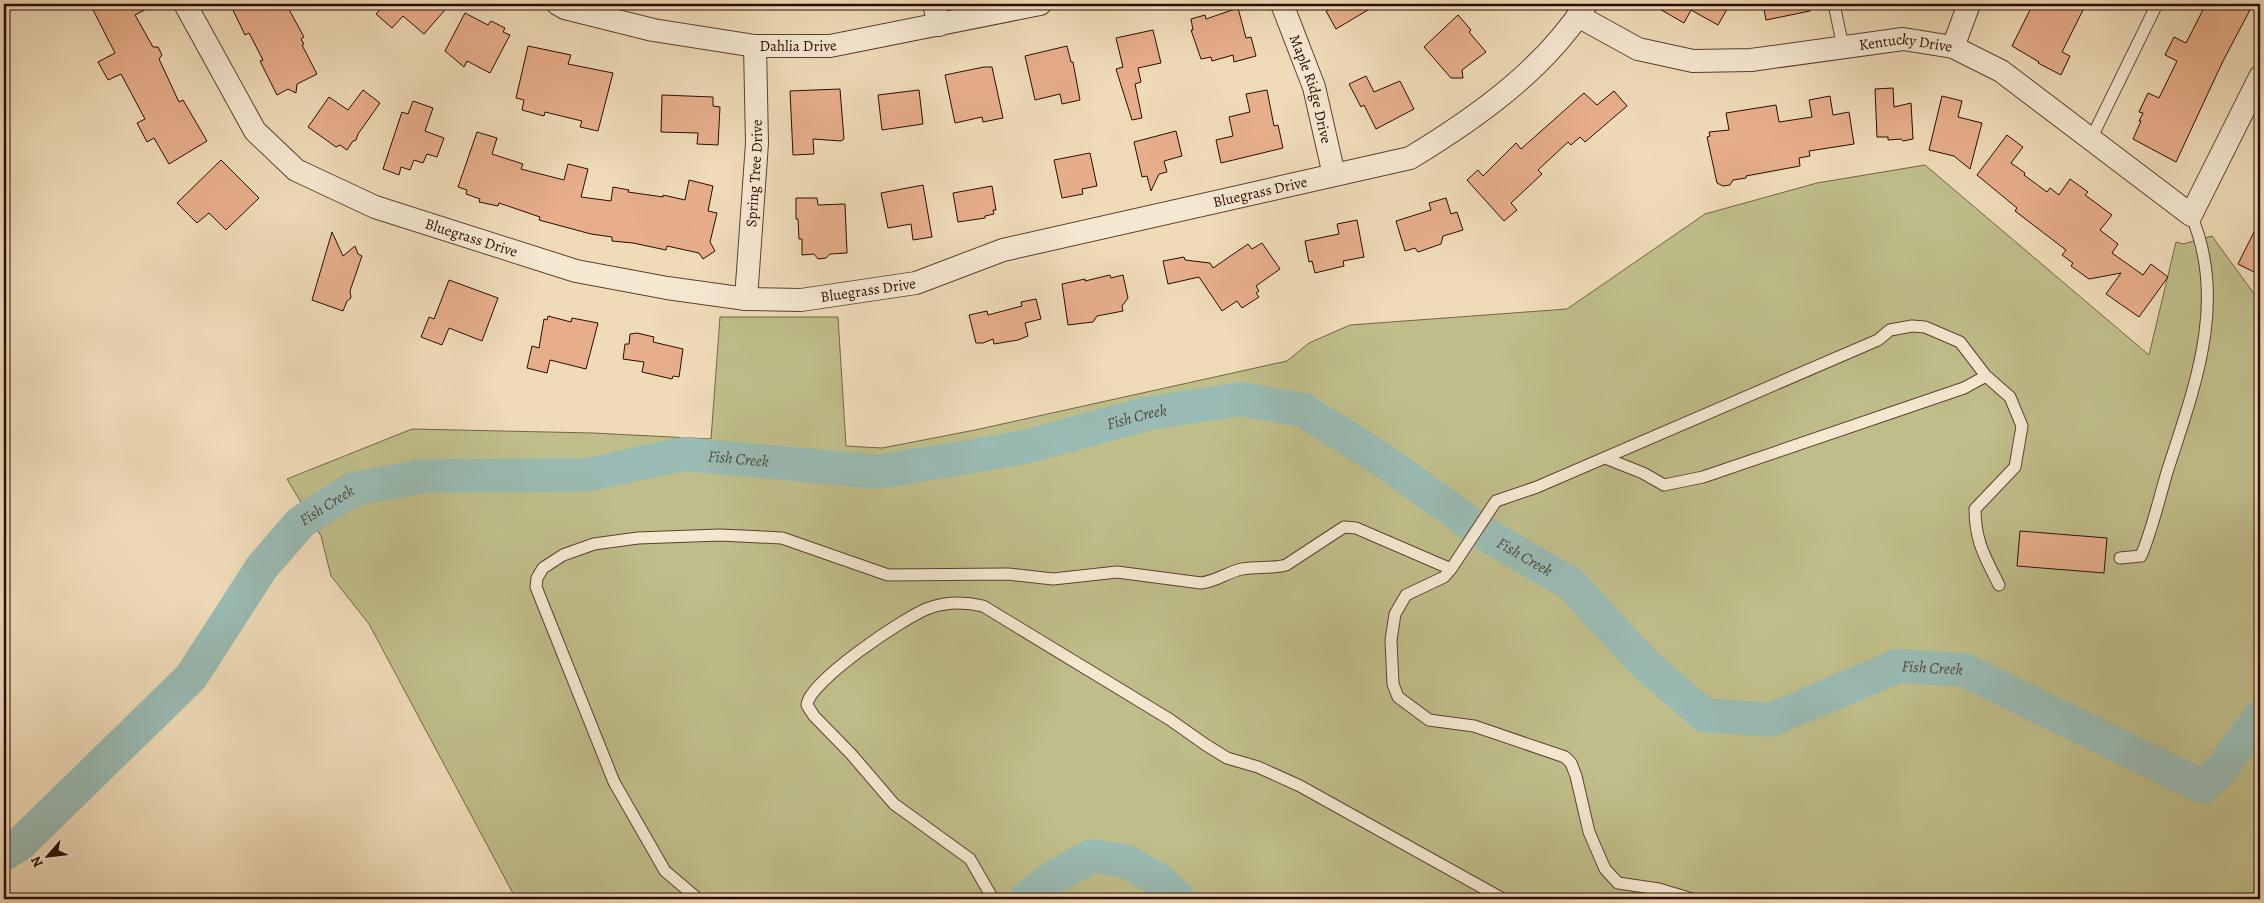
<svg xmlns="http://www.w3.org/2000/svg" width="2264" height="903" viewBox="0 0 2264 903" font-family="Alegreya,serif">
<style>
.green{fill:#bfbe8a;stroke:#756545}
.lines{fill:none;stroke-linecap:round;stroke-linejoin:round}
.river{stroke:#9abbb3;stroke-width:34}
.building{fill:#e7ae8b;stroke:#2b0c00}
.service-casing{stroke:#5c402e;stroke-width:13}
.minor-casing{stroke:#5c402e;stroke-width:24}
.service{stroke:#f5e8d1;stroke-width:11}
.minor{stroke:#f5e8d1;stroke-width:22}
.labels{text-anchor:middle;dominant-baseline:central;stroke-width:4;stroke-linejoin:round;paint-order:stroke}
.street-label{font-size:15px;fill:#2b0c00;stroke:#f5e8d1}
.water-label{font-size:16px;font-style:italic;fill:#52493f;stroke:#f5e8d1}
</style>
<rect width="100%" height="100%" fill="#efdbb8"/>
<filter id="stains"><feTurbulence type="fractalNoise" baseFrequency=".004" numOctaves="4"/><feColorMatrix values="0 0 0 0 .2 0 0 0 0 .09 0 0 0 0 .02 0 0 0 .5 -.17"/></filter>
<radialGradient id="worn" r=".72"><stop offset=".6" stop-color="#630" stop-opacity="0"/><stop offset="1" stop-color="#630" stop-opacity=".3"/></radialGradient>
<path class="green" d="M1925 165 2149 355 2176 242 2183 244 2212 236 2260 302V899H516L369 624 331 576 321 536 287 479 412 429 593 433 711 439 720 317H838L846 446 882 448 975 430 1287 361 1309 343 1350 325 1567 309 1705 214 1817 183Z"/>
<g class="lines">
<g class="river">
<path id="s1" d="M4 854 19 845 191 677 262 567 301 522 353 489 425 476 587 475 683 454 878 472 1021 448 1150 413 1241 399 1303 410 1384 461 1488 536 1571 584 1644 663 1704 715 1770 720 1898 666 1964 670 2203 787 2221 769 2260 717"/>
<path d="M1025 899 1054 877 1092 856 1125 861 1159 880 1179 899"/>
</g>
</g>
<path class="building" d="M90 4H156L135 15 153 47H158L162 55 159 59 179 102 183 100 207 141 169 164 154 138 147 142 137 123 145 119 121 74 108 80 98 62 115 53Z
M230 4H286L304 37 301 39 304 44 302 45 317 74 297 84 296 93 288 89 277 95 260 61 263 60 249 33 245 35Z
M385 4H450L424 34 403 16 392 28 376 14Z
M1340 4H1378L1336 29 1326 11Z
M1651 4H1730L1718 25 1691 10 1684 23Z
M1763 4H1809L1810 11 1766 20Z
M2033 4H2086L2062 52 2070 56 2061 75 2038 63 2039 62 2012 46Z
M2206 4H2242L2251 8 2223 61 2176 162 2133 139 2141 121H2139L2143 113 2139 112 2148 93 2159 98 2177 61 2165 55 2174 37 2186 43Z
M1238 8 1246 38 1251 37 1256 56 1234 62 1233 55 1212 61 1211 57 1201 59 1191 30H1193L1191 19 1205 15 1206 19Z
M465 13 488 25 491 21 505 28 503 32 510 35 490 73 467 61 464 67 445 51Z
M1458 15 1471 30 1469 32 1486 52 1462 70 1463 78H1451L1424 47Z
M1153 30 1161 63 1138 68 1141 82 1135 84 1142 118 1132 120 1116 69 1123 67 1116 38Z
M528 46 571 55 568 64 613 73 598 131 580 127 582 121 545 112 544 116 522 110 524 100 516 98Z
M1067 46 1071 62H1073L1080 100 1062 104 1060 94 1035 100 1025 56Z
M984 67H992L1003 118 983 122 982 117 955 123 945 75Z
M1366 76 1374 92 1400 81 1414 109 1376 129 1364 105 1361 107 1349 84Z
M1893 88 1894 107 1911 103 1913 139 1903 141 1901 139 1888 140V137H1877L1875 89Z
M840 89 844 139 841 141 813 139 814 154 793 155 790 91Z
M363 90 380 103 358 134 356 140 353 141 347 150 340 145 336 147 308 127 329 97 348 110Z
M919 90 923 124 882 130 878 95Z
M1267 90 1274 126 1278 125 1283 148 1221 163 1216 140 1233 136 1229 117 1250 112 1246 94Z
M1614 91 1627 106 1585 142 1580 137 1571 145 1568 142 1538 170 1542 174 1511 203 1517 210 1504 221 1467 180 1478 170 1483 176 1516 143 1521 149 1584 93 1597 105Z
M662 95 713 97V106L720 107 718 145 697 144 698 133 661 132Z
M1830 96 1833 115 1849 112 1854 144 1809 151 1810 156 1799 158 1800 166 1746 176V178L1733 180 1730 185 1723 186 1717 183 1707 137 1710 136 1709 132 1729 130 1726 113 1776 105 1779 122 1812 117 1809 100Z
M1942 96 1962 101 1958 117 1982 123 1970 169 1954 156 1929 150Z
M413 101 433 108 425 131 444 138 437 157 427 154 423 163 414 160 410 170 401 167 399 175 383 169 402 112 408 114Z
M1176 131 1182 156 1164 161 1167 172 1159 174 1151 191 1147 176 1142 177 1134 142Z
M477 132 497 138 492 154 523 164 521 169 564 180 568 164 588 169 581 197 611 201 613 187 629 190 628 192 663 197V195L685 200 689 180 713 186 708 211 717 213 710 242 715 251 703 259 699 253 667 246 666 250 633 243 612 241V237L591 234 539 220 540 217 499 203 498 206 479 202 480 199 466 194 467 190 458 187Z
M2007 135 2023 147 2011 163 2025 173 2024 175 2047 192 2050 188 2059 195 2070 179 2088 192 2085 195 2112 215 2100 230 2118 244 2112 253 2143 275 2151 264 2168 277 2139 317 2106 294 2121 273 2089 279 2071 266 2073 263 2062 255 2066 250 2015 211 2017 208 1977 175Z
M1090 153 1097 186 1082 189 1083 194 1062 198 1054 160Z
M221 160 259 198 226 230 209 213 197 223 177 203Z
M923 185 932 237 913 240 911 224 888 228 881 193Z
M992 186 996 210H993L994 214 985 216V218L958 222 953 193Z
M796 198H817L818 205 845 204 847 253 830 254 826 258 818 259 814 254 802 255V239H799L798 219H796Z
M1446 198 1451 214 1457 212 1463 230 1443 236 1441 244 1418 252 1415 248 1405 251 1396 221 1431 210 1429 203Z
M1357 220 1364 257 1343 261 1344 266 1315 273 1312 261 1309 262 1305 241 1339 234 1337 224Z
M2260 220V275L2238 264Z
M332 232 343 256 355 246 358 254 362 256 350 291 351 298 347 301 343 311 312 300Z
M1262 243 1280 269 1256 286 1259 291 1256 293 1259 297 1242 308 1237 301 1222 311 1199 277 1168 284 1163 261 1184 257 1185 260 1210 263 1213 268 1248 244 1252 249Z
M1110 275 1111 278 1123 275 1128 298 1122 306 1123 311 1097 316 1093 322 1068 325 1062 284 1085 279V281Z
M449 280 498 298 482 341 449 328 442 345 421 337 429 317 434 319Z
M1036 299 1041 319 1025 323 1028 336 1018 340 994 344 993 339 983 343H976L969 315 987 311 988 315 1022 306 1021 302Z
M548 316 571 322 572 318 598 323 586 369 550 360 547 373 527 368 532 346 539 348 544 319 547 320Z
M637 333 654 337 653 342 683 349 679 377 673 376 672 379 642 372 644 362 623 359 625 344H629L630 334Z
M2020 531 2107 538 2104 573 2017 566Z"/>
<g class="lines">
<defs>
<path id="service" d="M1834 4 1843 47
M2091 139 2157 4
M1605 458 1643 473 1664 485 1703 477 1964 388 1986 376
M2120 558 2141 556C2153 528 2159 498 2168 469 2195 386 2228 300 2191 215
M698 899 665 871 614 782 536 587 537 578 543 568 563 555 594 544 638 538 720 535 782 538 888 575 1008 574 1053 579 1117 572 1201 583C1218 581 1227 572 1242 569 1257 566 1272 569 1286 565L1344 527 1356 528 1451 569
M993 899 970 859 894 804 852 755 814 716 807 705C808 682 906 616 929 608 946 602 966 602 983 606L1169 719 1206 745 1227 758 1258 767 1300 786 1503 899
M1692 899 1659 889 1618 883 1605 869 1589 832 1576 776 1571 763 1565 757 1474 726 1429 720 1398 697 1393 684 1391 640 1395 614 1406 595 1444 577 1451 569 1496 501 1537 487 1878 340 1890 330 1912 326 1925 327 1960 342 1986 376 2010 397 2022 426 2015 467 1975 509C1975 541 1985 557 1999 585"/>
<g id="minor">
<path id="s2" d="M185 4 255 131 296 170 375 207 576 271 667 288 746 299 801 300 916 283 1003 250 1410 158C1476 118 1544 70 1586 4"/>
<path id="s3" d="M558 4 565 8 653 30 755 46H830L1040 4"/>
<path d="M934 4 939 25"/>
<path id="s4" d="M1282 4 1314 87 1334 175"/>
<path id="s5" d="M1578 16 1638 49 1693 61 1751 60 1903 39 1953 47 2001 71 2191 215 2260 77"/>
<path d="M1953 47 1969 4"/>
<path id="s6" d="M746 299 757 143 755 46"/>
</g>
</defs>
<use href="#service" class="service-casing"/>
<use href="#minor" class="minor-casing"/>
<use href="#service" class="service"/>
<use href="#minor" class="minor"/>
</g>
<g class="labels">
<g class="street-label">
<text stroke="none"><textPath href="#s3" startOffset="245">Dahlia Drive</textPath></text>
<text stroke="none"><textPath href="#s5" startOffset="339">Kentucky Drive</textPath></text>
<text stroke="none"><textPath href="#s4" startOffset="90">Maple Ridge Drive</textPath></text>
<text stroke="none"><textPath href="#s6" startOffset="126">Spring Tree Drive</textPath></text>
<text stroke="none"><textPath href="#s2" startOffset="1200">Bluegrass Drive</textPath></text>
<text stroke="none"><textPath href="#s2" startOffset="390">Bluegrass Drive</textPath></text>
<text stroke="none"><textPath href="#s2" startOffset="795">Bluegrass Drive</textPath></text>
</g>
<g class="water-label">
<text stroke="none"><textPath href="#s1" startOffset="1304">Fish Creek</textPath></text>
<text stroke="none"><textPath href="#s1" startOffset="899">Fish Creek</textPath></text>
<text stroke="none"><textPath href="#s1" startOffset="479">Fish Creek</textPath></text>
<text stroke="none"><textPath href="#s1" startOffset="1739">Fish Creek</textPath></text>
<text stroke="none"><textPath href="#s1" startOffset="2219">Fish Creek</textPath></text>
</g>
</g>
<rect width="2264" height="903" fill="none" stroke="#efdbb8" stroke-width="20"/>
<rect x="5" y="5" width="2254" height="893" fill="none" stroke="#2b0c00" stroke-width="2.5"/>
<rect x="10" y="10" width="2244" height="883" fill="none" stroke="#2b0c00"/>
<g transform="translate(48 856) rotate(242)" stroke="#f5e8d1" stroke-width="4" paint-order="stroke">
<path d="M0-4L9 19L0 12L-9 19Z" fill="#2b0c00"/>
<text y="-8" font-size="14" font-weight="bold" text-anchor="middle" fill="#2b0c00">N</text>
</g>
<rect width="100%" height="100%" filter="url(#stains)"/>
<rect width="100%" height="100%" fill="url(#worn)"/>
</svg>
